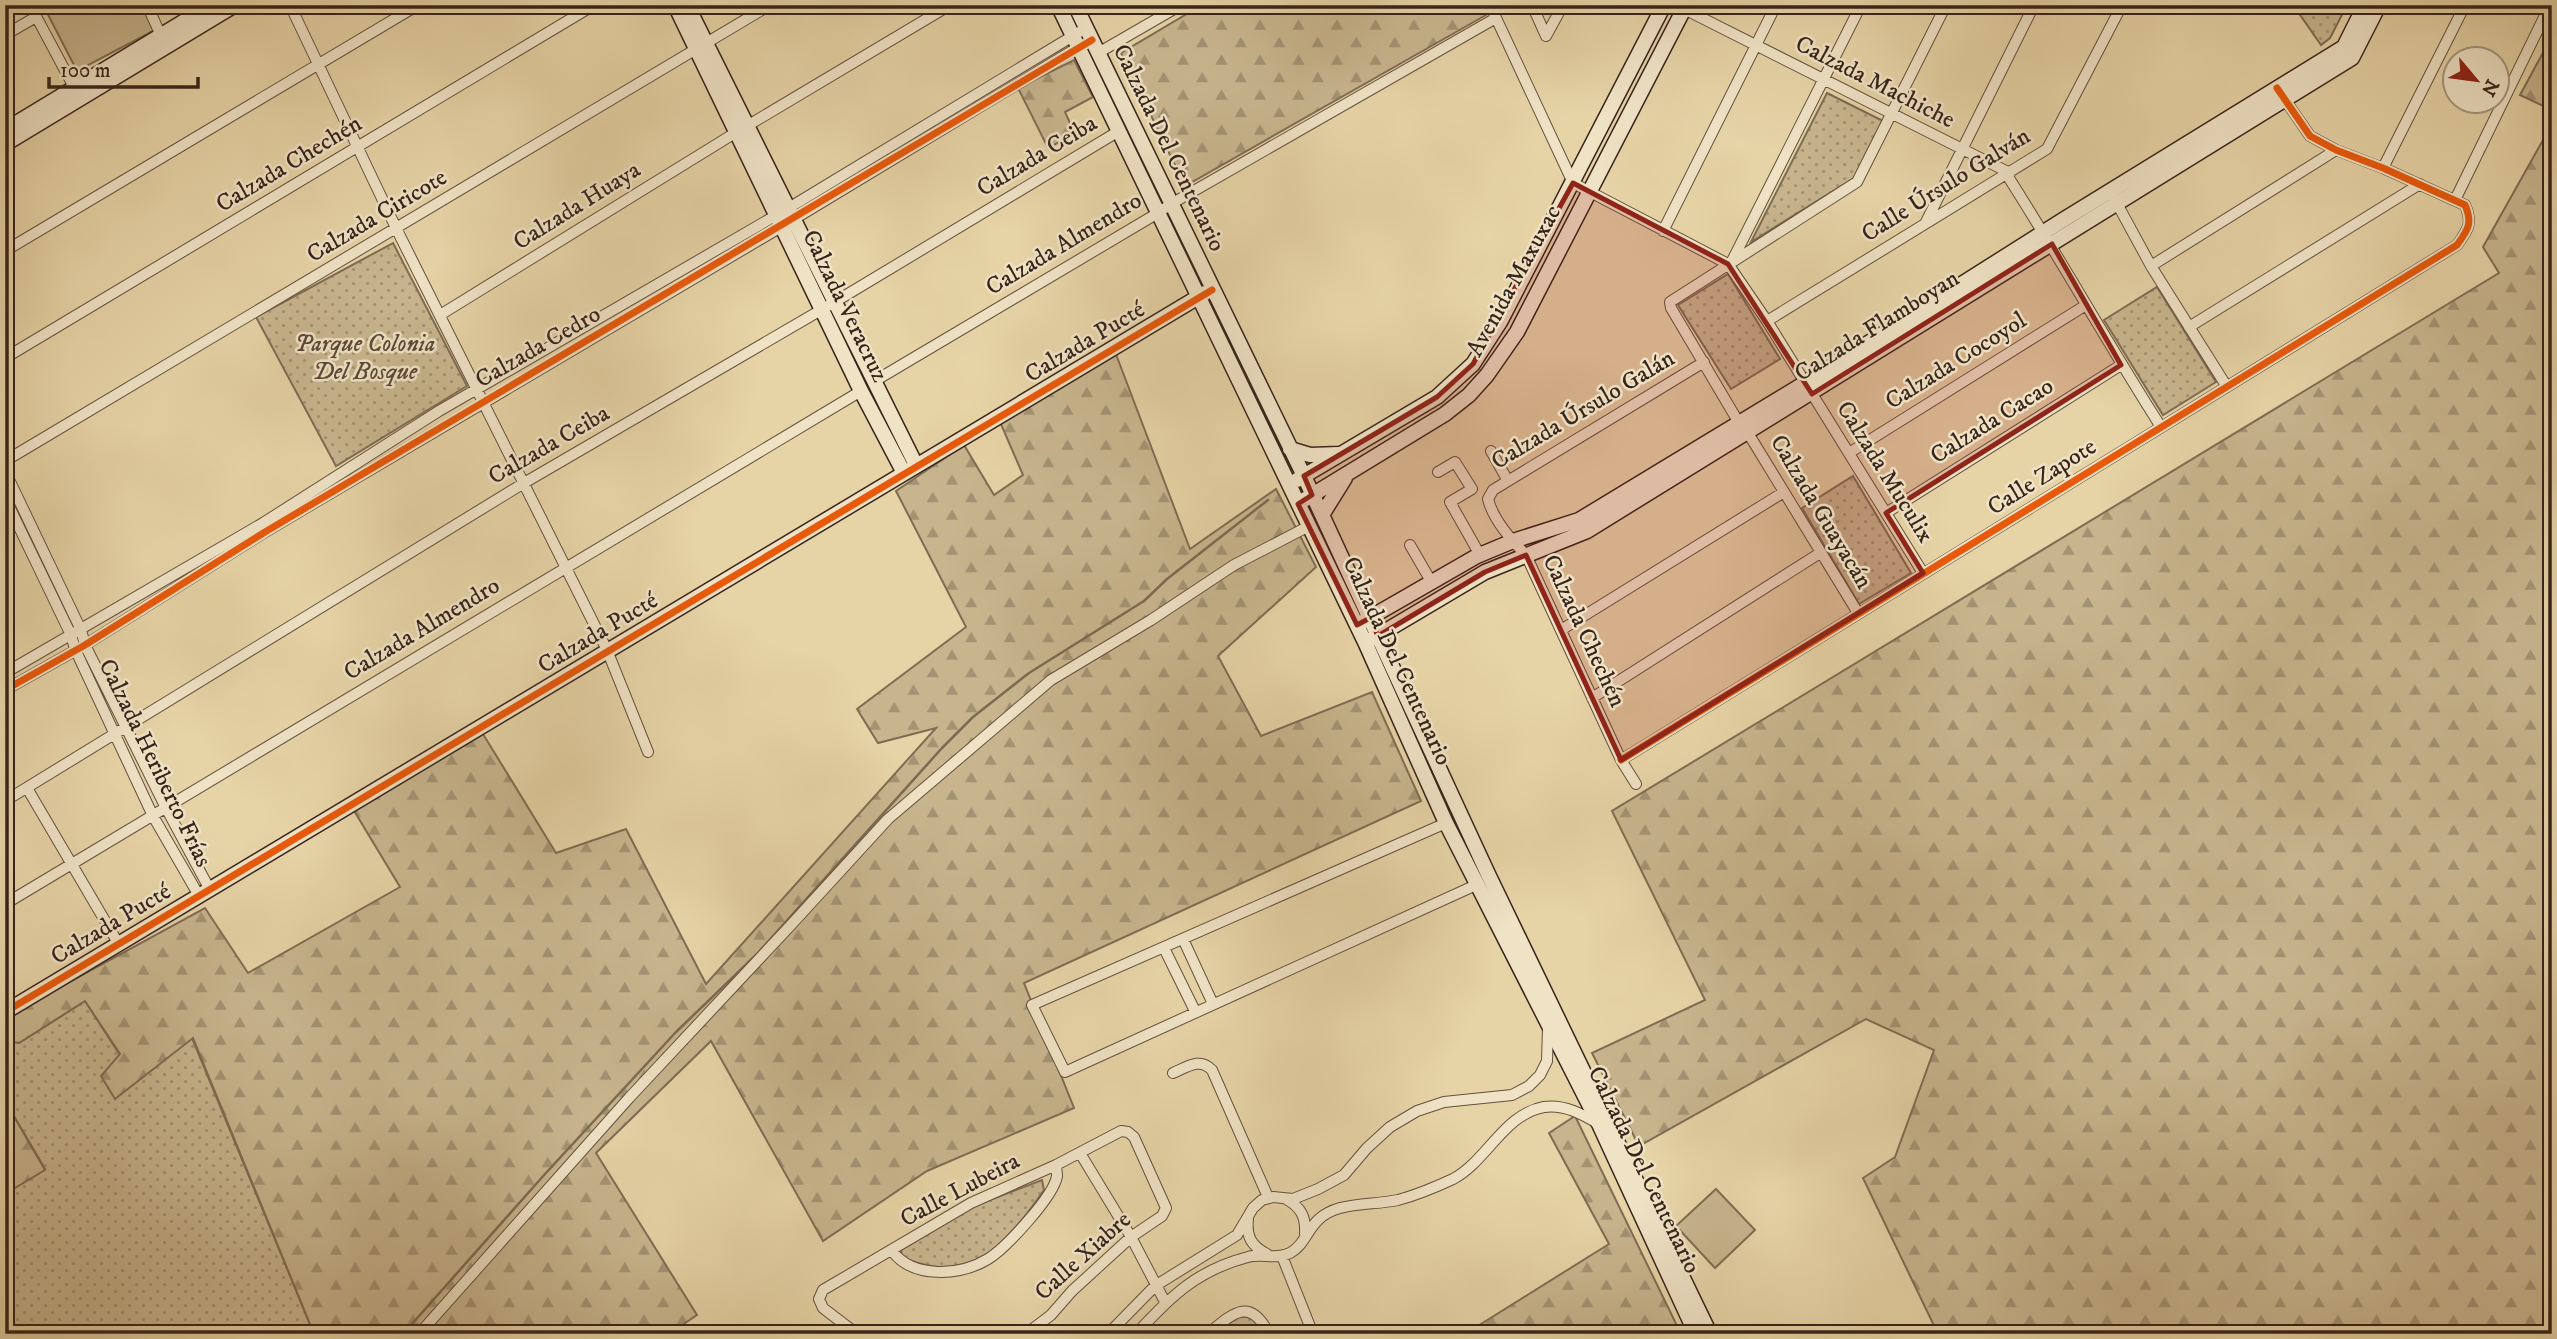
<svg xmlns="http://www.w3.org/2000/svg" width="2557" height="1339" viewBox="0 0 2557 1339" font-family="'IM FELL DW Pica',serif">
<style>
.green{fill:url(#green-dots);stroke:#806c54;stroke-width:2}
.forest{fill:url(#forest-firs);stroke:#806c54;stroke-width:2}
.pitch{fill:#c8b58e;stroke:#806c54;stroke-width:2}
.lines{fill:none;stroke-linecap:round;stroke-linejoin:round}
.stream{stroke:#7c6a52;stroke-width:2.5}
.street-casing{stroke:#63503e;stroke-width:12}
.secondary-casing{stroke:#37241b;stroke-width:17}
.street{stroke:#efe2c5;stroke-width:10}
.secondary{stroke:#efe2c5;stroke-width:14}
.cycleway-casing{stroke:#efe2c5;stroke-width:11}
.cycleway{stroke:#e8590c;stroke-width:7}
.marked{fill:#8f2418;fill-opacity:0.2;stroke:#8f2418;stroke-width:5;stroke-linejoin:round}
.labels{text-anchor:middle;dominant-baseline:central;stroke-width:5;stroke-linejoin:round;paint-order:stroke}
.street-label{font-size:24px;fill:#37241b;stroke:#efe2c5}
.park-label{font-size:24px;font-style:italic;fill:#5b4838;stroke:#efe2c5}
</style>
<defs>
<pattern id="green-dots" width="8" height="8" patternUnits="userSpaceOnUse" patternTransform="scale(1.75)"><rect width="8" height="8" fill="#c8b58e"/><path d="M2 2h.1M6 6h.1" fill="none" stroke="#a39373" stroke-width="1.8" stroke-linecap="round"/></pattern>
<pattern id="forest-firs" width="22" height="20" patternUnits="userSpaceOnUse" patternTransform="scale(1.75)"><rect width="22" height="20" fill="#c8b58e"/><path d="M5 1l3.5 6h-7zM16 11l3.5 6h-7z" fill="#a39373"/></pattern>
</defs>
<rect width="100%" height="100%" fill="#e6d3a6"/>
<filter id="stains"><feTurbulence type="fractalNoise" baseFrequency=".00286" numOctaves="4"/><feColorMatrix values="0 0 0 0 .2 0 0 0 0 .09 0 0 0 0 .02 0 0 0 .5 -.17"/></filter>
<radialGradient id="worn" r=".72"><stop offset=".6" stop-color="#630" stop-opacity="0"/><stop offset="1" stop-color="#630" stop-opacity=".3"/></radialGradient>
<path class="green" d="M2285 5H2347L2330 38 2321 45 2298 12Z
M1827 93 1883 121 1854 178 1751 242Z
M393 243 467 386 336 466 256 317Z
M1728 274 1780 359 1731 389 1678 305Z
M2157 287 2216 382 2163 415 2104 320Z
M1853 476 1911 573 1859 604 1802 508Z
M85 1001 120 1055 192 1038 314 1334H5V1194L45 1169 5 1101V1040L19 1043Z
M1042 1180 1044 1190C1027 1215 995 1257 966 1265 946 1271 919 1265 902 1257L901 1250 972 1207Z
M1249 1316 1259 1324 1264 1334H1217L1234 1318Z"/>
<path class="forest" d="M1202 5H1480L1486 15 1185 186 1121 53Z
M2552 36V110L2520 95Z
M1074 60 1093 97 1065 112 1075 134 1048 148 1018 88Z
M2552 124V1334H1938L1863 1178 1895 1157 1934 1050 1866 1019 1639 1146 1592 1053 1705 1000 1612 811 2499 273 2483 247Z
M1114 349 1190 549 1276 489 1316 567 1218 656 1261 736 1372 692 1421 801 1024 983 1074 1108 927 1171 823 1241 711 1041 596 1153 697 1315 669 1334H314L193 1038 115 1099 101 1076 120 1054 85 1001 19 1043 5 1040V1017L205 908 248 973 400 887 353 809 483 734 556 853 626 829 706 984 936 728 878 743 857 709 966 627 896 491 964 445 994 495 1023 475 1000 422Z
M5 1101 45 1170 5 1194Z
M1575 1116 1681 1334H1465L1609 1244 1549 1133Z"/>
<path class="pitch" d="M43 5H142L155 30 77 71Z
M1716 1189 1755 1230 1715 1268 1676 1226Z"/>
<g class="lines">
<path class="stream" d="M403 1334 545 1174 676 1032 757 954 942 748 973 717 1029 673 1144 601 1167 579 1268 500"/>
<defs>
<path id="street" d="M30 5 76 91
M147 5 163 40
M290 5 397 230 607 650 648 752
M1490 5 1573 183 1728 264 1767 321 1923 573
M1532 5 1546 36
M1684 9 2010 173
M5 35 36 17
M1546 36 1563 5
M1098 53 1181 5
M747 126 950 5
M2383 168 2465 5
M2007 175C2060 258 2108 344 2161 427
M2114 198 2151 266 2227 387
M2455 200 2550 5
M1926 222 2034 5
M1663 231 1776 5
M5 251 418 5
M1732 261 1861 5
M2151 266 2336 150
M440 315 735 133
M1767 321 2047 149 2122 5
M2189 327 2420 184
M5 358 594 5
M873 382 1158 213 1171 204 1496 18
M1491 451 1508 481
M1849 453 2086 305
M5 461 770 5
M5 471 81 630 85 645 166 808 209 888
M1438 472 1455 462 1472 489 1450 502 1480 555
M5 498 71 635 75 649 153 816 198 894
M1886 513 2121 365
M1410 545 1432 583
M1858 613 1748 433 1739 423 1671 308 1670 302 1857 182 1946 5
M1561 630 1784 492
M5 673 263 523 439 411 787 209 1086 28
M5 690 85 645 265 532 781 227 1082 45
M1592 698 1820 553
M1621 760 2457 245C2468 230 2473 223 2465 205L2383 168 2336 150 2310 136 2281 94
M1636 784 1621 760 1526 555C1511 540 1493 520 1488 499L1493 490 1704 362
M27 788 118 943
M5 801 524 483 833 303 1119 131
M1446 823 1032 1005 1065 1072 1476 885
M5 904 861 391
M1183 939 1213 1004
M1164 948 1195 1011
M1173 1073C1187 1067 1200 1057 1212 1070L1268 1197
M1080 1153 1131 1237 1165 1302
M1286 1199C1301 1207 1306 1217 1305 1234
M1248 1219C1246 1236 1251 1246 1267 1254
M892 1251C913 1279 960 1276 988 1259 1006 1248 1054 1196 1057 1176 1057 1172 1056 1168 1056 1165
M1282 1256 1313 1334
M419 1334 629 1098 790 926 888 819 1051 680 1151 620 1234 565 1309 526
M857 1334 823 1308 819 1299 823 1290 971 1203 1056 1165 1121 1131 1128 1132 1134 1137 1166 1208 1162 1216 1131 1237 1072 1291 1051 1315 1026 1334
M1108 1334 1155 1286 1237 1235 1253 1208 1262 1200 1273 1197 1293 1199 1318 1189 1344 1175 1367 1148 1390 1127 1417 1111 1444 1102 1512 1095 1529 1086 1540 1075 1547 1061 1548 1028
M1136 1334C1170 1297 1197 1270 1248 1257 1261 1253 1277 1260 1290 1253 1310 1242 1307 1217 1340 1208 1359 1203 1379 1204 1398 1200 1413 1196 1438 1186 1453 1179 1487 1161 1504 1114 1544 1107 1564 1104 1582 1114 1599 1124
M1208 1334C1233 1313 1250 1296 1269 1334"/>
<path id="secondary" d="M675 5 861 391 904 473
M687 5 916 465
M1058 5 1365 642 1446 823 1599 1124 1696 1334
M1075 5 1304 476 1488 874 1710 1334
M5 130 211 5
M5 144 235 5
M1290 449 1310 455 1339 454
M1297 480 1437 397 1473 364 1500 322 1664 5
M1304 500 1445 414 1469 395 1487 375 1517 332 1686 5
M1322 515 1345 478
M1364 621 1477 556 1513 541 1579 520 1805 383 2063 220 2344 47 2365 5
M1372 639 1485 572 1587 531 2352 58 2379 5
M5 1012 1205 293"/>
</defs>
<use href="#street" class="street-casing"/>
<use href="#secondary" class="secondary-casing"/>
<use href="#street" class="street"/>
<use href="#secondary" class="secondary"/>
<defs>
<path id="cycleway" d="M5 690 85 645 265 532 1092 40
M1621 760 2457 245C2468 230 2473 223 2465 205L2383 168 2336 150 2310 136 2277 88
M5 1012 1212 290"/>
</defs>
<use href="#cycleway" class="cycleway-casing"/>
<use href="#cycleway" class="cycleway"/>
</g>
<path class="marked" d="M1573 183 1728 264 1812 394 2052 244 2121 365 1886 513 1923 573 1621 760 1526 555 1485 572 1378 636 1370 618 1357 625 1298 504 1312 495 1304 476 1437 397 1473 364Z"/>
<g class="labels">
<g class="street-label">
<text transform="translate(1875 82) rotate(27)">Calzada Machiche</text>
<text transform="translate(1169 148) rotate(64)">Calzada Del Centenario</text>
<text transform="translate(1037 156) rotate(-31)">Calzada Ceiba</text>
<text transform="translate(289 164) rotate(-31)">Calzada Chechén</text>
<text transform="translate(1946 185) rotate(-32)">Calle Úrsulo Galván</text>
<text transform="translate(577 206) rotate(-32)">Calzada Huaya</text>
<text transform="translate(377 216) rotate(-31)">Calzada Ciricote</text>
<text transform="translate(1064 244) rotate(-31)">Calzada Almendro</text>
<text transform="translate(1514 281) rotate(-61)">Avenida Maxuxac</text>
<text transform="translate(845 306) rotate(64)">Calzada Veracruz</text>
<text transform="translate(1877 326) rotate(-32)">Calzada Flamboyan</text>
<text transform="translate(1085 342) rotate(-31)">Calzada Pucté</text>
<text transform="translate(538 347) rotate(-30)">Calzada Cedro</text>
<text transform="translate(1956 361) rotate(-32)">Calzada Cocoyol</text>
<text transform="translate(1583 410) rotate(-31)">Calzada Úrsulo Galán</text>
<text transform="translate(1992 421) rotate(-32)">Calzada Cacao</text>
<text transform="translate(549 445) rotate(-30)">Calzada Ceiba</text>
<text transform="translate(1885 472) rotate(58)">Calzada Muculix</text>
<text transform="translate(2042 477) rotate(-32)">Calle Zapote</text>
<text transform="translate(1821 512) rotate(59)">Calzada Guayacán</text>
<text transform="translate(422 629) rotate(-31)">Calzada Almendro</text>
<text transform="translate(1584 631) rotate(65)">Calzada Chechén</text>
<text transform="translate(598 633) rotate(-31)">Calzada Pucté</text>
<text transform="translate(1397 661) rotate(65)">Calzada Del Centenario</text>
<text transform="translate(155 763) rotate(64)">Calzada Heriberto Frías</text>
<text transform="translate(111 924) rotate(-31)">Calzada Pucté</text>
<text transform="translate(1644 1170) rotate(64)">Calzada Del Centenario</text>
<text transform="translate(960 1190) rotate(-28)">Calle Lubeira</text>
<text transform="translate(1083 1256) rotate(-42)">Calle Xiabre</text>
</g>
<g class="park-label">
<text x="365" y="344">Parque Colonia<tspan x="365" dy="28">Del Bosque</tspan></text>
</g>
</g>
<rect width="2557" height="1339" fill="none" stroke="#e6d3a6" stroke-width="28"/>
<rect x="7" y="7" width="2543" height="1325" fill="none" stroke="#37241b" stroke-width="3.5"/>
<rect x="14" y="14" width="2529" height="1311" fill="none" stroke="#37241b" stroke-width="2"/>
<g transform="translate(2476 80) rotate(119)"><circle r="33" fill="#efe2c5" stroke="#a59681" stroke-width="2"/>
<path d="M0-5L12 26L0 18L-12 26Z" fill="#8f2418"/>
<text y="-10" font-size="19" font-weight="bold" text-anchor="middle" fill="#37241b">N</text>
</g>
<path d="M49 77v10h149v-10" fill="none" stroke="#37241b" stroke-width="3.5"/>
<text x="60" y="77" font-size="21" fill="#37241b" stroke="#efe2c5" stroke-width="5" paint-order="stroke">100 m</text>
<rect width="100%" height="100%" filter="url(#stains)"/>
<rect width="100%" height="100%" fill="url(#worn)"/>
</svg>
